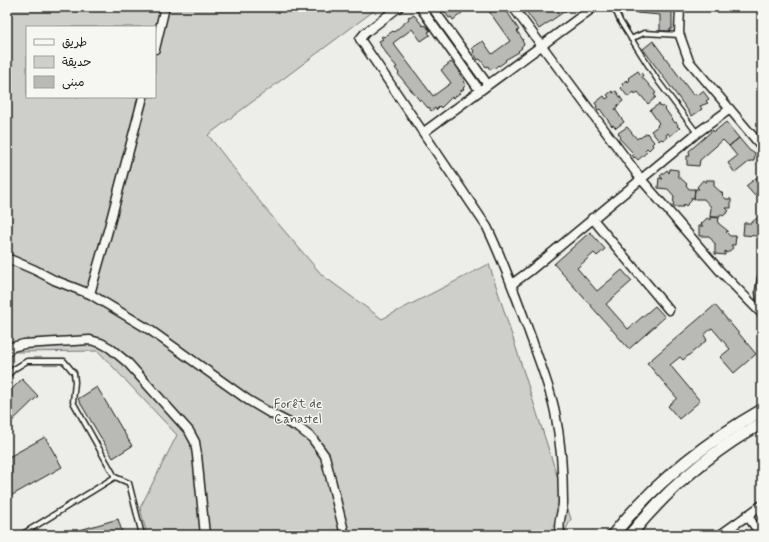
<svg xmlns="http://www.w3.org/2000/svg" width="769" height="542" viewBox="0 0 769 542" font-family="Mynerve,'Playpen Sans Arabic',sans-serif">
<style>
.green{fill:#cececb;stroke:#757574;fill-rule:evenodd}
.building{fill:#b9b9b6;stroke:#1c1c1c}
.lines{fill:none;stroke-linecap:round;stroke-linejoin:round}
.lane-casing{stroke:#1c1c1c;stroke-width:7}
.street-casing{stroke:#1c1c1c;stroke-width:11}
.secondary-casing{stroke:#1c1c1c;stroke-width:14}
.lane{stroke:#f6f6f2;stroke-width:4}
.street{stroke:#f6f6f2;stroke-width:8}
.secondary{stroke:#f6f6f2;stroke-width:11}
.labels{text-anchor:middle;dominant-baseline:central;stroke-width:3;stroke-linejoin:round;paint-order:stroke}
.park-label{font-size:13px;fill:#515151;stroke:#f6f6f2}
</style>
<rect width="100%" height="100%" fill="#edede9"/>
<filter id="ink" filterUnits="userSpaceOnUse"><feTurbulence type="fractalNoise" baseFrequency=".025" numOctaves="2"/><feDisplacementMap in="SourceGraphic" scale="8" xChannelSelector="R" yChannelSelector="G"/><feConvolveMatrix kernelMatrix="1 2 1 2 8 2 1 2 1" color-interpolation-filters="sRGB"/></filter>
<g filter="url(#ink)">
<path class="green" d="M7 7H379L208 135 264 207 322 275 382 319 489 264 571 519 563 535H147L140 508 177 435 98 351 12 352 7 357ZM27 27H155V97H27Z"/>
<path class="building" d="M444 7H457L462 13 453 20 451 17 449 18 445 12 446 11Z
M486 7H504L519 30 517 31 523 40 522 41 524 44 521 47 522 48 518 51 519 52 505 60 506 61 499 66 498 65 494 69 493 68 490 70 488 66 486 67 480 59 478 60 473 52 474 51 472 48 483 41 492 54 510 41Z
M523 7H541L544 10 549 7H571L539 29Z
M623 7H672V29H670V31H660V15L637 13V12H622Z
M414 15 423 26 425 25 430 31 428 32 430 35 421 41 412 29 393 43 433 96 451 83 441 70 451 62 454 65 455 64 461 71 459 73 465 81 464 82 466 85 463 88 464 89 459 92 460 93 453 98 452 97 441 108 440 106 436 110 435 108 431 111 429 107 428 108 421 100 420 101 398 74 399 73 395 68 397 67 386 54H387L380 45 381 44 379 41 383 39 381 37 383 36 384 37 393 31 394 32 409 19 408 17 410 16 411 17Z
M653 41 693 95 695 93 696 95 699 94 703 91 709 99 706 101 708 103 700 106 702 109 692 116 643 49Z
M638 71 640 74 641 73 643 75 642 77 656 93 654 94 656 97 648 104 638 92 635 94 634 92 628 97 621 88 623 86 622 84 626 80 628 82 630 80 628 78Z
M612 91 613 93 616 91 623 101 617 106 618 107 615 109 624 122 616 128 613 125 612 126 600 109 598 110 596 107 597 106 595 103 604 96 606 99 609 97 607 95Z
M659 104 661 107 663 106 675 123 676 122 678 125 677 126 680 128 670 136 668 133 666 135 667 137 663 140 661 139 659 141 651 131 658 126 657 125 659 123 650 110Z
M726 122 739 138 729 146 723 140 700 160 699 166 687 165V156H690L689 151 713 130 714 132Z
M627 127 637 139 639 137 640 138 647 133 654 142 652 144 653 146 649 150 647 148 645 150 647 152 638 160 635 157 634 158 632 155 634 154 619 138 621 137 618 133Z
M739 138 750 151 754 152 755 153 754 161H750L735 173 728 163 737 156 729 146Z
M670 169 678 170V176L687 184 686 185 689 189H695L694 198H690L692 200 686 206 684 204 683 207H673L674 196 668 189 658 188 659 178 663 179 660 176 667 170 669 173Z
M761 170H762V188L754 195 746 186 761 174Z
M703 180 706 183V180H714V186L723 194 722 195 726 199H731V208H726L729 211 723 216 720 214V217H710L711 207 704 199H694L695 189H699L697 187Z
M762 214V232L757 236 743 235 744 223H751Z
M710 217 719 218 718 223 728 231 726 232 730 236H736L735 245H731L733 248 727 253 725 251V255L715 254V244L709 236H699V226H703L701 224 707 218 710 220Z
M590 232 605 249 597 256 594 253 577 268 597 291 622 270 632 281 606 304 628 329 655 306 665 317 629 349 554 264Z
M715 305 756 354 734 373 720 357 730 349 712 328 704 335 707 340 683 360 680 357 670 365 700 401 679 419 668 406 677 398 647 363Z
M22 379 38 396 7 426V394Z
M97 387 132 446 113 458 78 399Z
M45 437 62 467 7 498V458Z
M118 519 123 535H81L80 530Z"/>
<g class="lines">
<defs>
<path id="lane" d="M614 7 620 21 658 81 697 133
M631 39 644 33 680 35
M7 376 14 369 27 361H64L74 373 75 382 73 402 115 477 129 483 142 535
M21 535 115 477"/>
<path id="street" d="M399 7 365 33 360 39 487 227C505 264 518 302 532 340 540 364 550 387 555 412 561 442 563 472 563 502 563 512 556 526 561 535
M420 7 480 91
M432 7 488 85
M513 7 641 179 720 271 762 314
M680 7 679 33 689 61 762 147
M155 49 165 7
M424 132 594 7
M592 218 669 310
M7 258 35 270 54 280 90 294 150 330 248 400 270 413 299 428 312 438 325 456 345 535
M762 278 760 291 762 314
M512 284 531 270 697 133 730 109
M90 294 109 227 143 97
M7 352 12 347 24 344 90 340 101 343 110 348 128 363 189 431 195 442 197 455 205 535
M747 515 761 535
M720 535 762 505"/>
<path id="secondary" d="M613 535C653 484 706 442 762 410
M630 535C666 491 712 451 762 423"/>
</defs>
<use href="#lane" class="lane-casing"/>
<use href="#street" class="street-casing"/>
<use href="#secondary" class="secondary-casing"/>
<use href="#lane" class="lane"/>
<use href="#street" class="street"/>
<use href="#secondary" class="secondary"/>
</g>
</g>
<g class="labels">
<g class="park-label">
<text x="298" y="404">Forêt de<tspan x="298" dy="15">Canastel</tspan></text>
</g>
</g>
<rect width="769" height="542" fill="none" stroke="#f6f6f2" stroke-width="24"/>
<rect x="12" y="12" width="745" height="518" fill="none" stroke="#1c1c1c" stroke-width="1.5" filter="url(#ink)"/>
<rect x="26" y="26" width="130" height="72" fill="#f6f6f2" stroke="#9f9f9c"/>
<rect x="34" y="39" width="20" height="6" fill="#f6f6f2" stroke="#9f9f9c"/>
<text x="62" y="46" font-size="12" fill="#1c1c1c">طريق</text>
<rect x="34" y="56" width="20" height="12" fill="#cececb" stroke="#9f9f9c"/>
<text x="62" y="66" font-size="12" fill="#1c1c1c">حديقة</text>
<rect x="34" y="76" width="20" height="12" fill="#b9b9b6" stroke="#9f9f9c"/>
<text x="62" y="86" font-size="12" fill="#1c1c1c">مبنى</text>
</svg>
